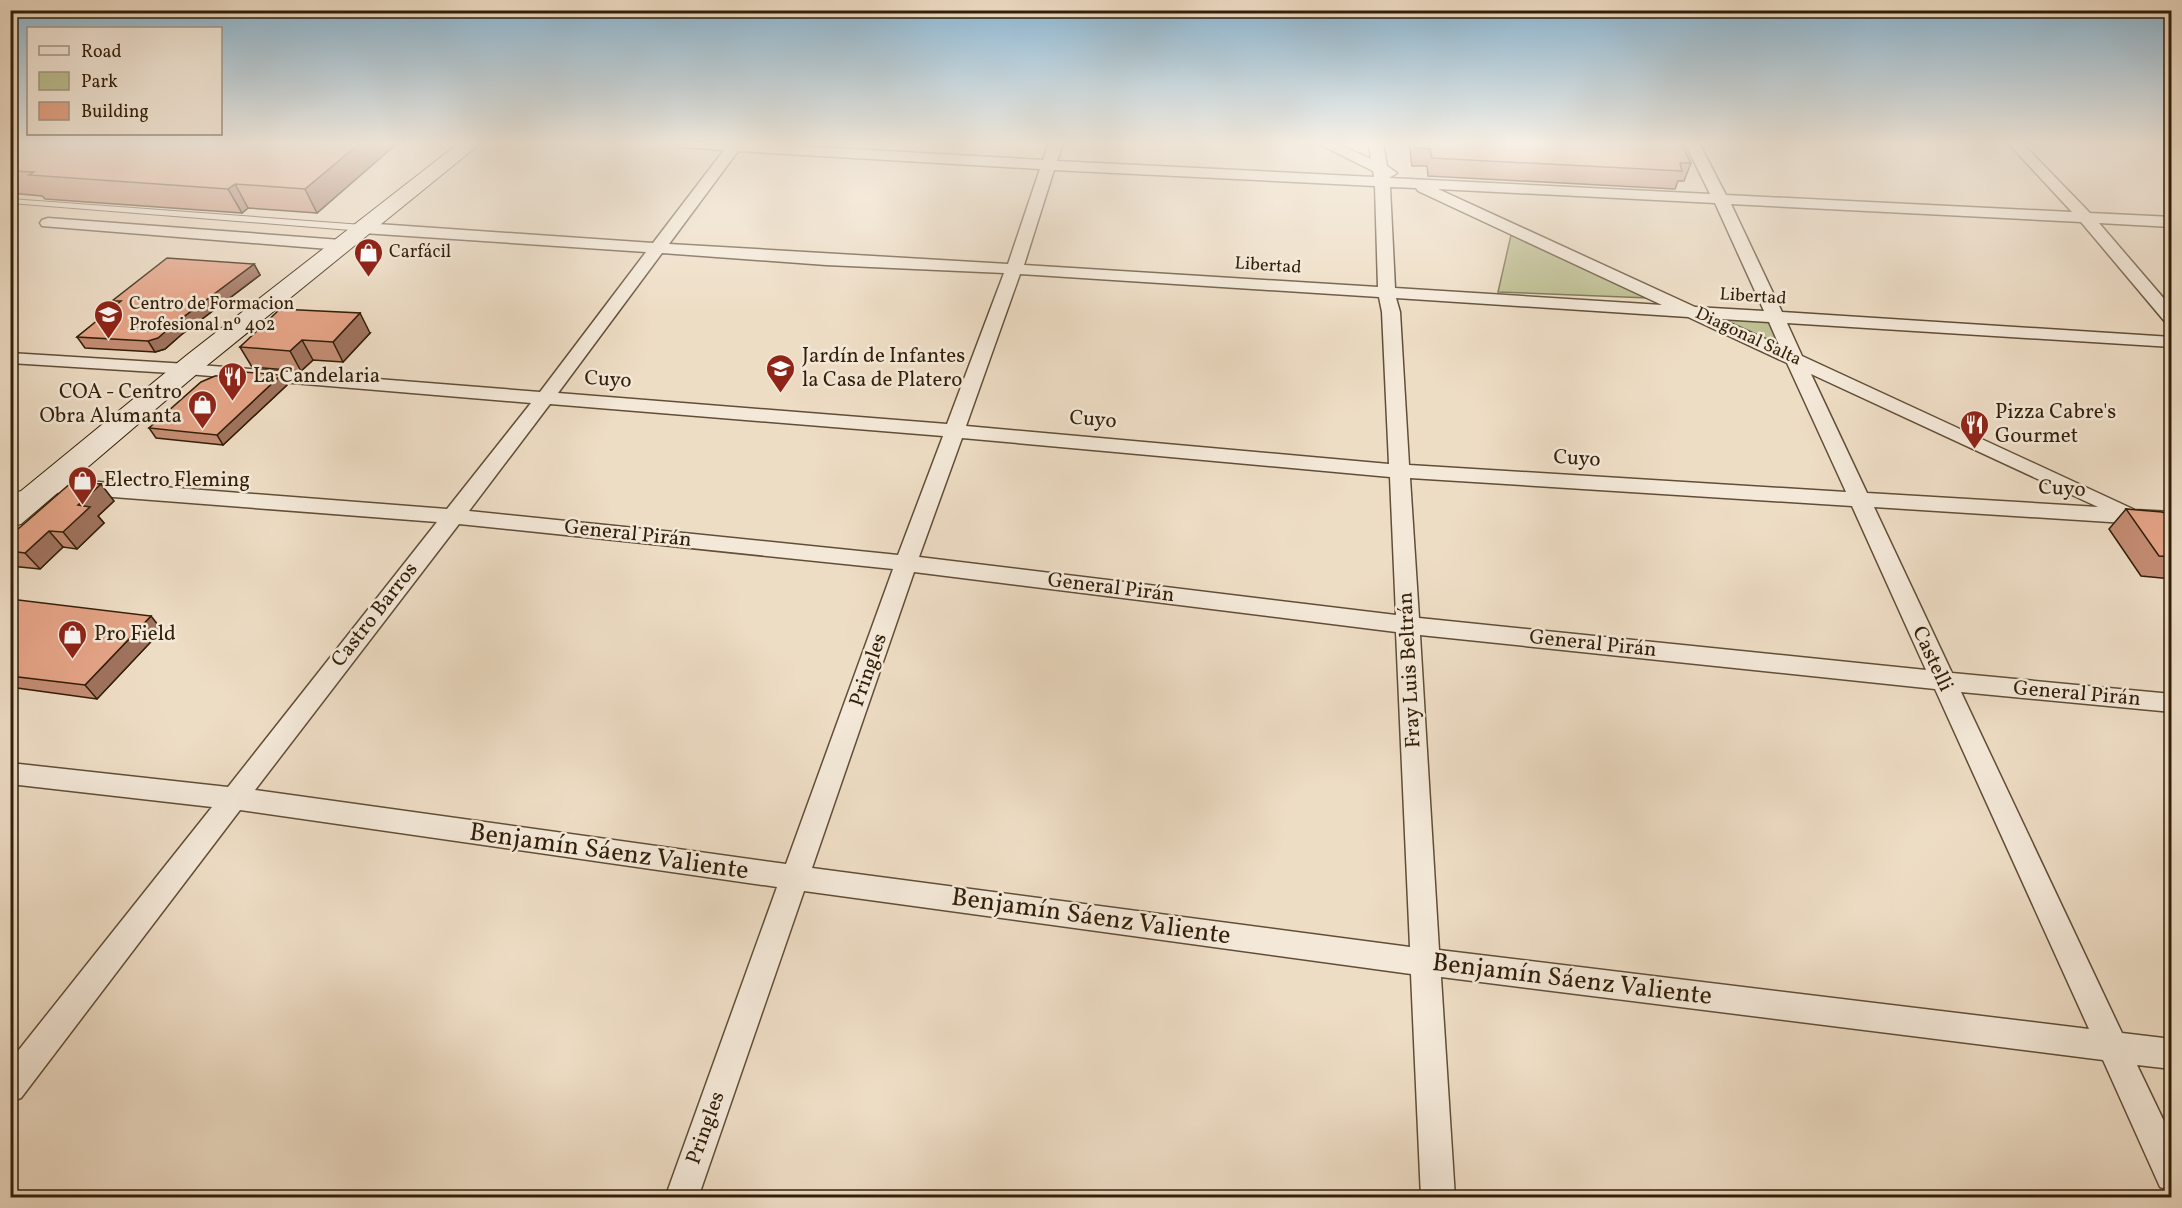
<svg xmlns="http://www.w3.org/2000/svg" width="2182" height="1208" viewBox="0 0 2182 1208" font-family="Vollkorn,serif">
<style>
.green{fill:#bdc092;stroke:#78704d;stroke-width:1.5}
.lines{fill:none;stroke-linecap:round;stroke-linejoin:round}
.lane-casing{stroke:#614e37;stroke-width:2}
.street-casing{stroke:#614e37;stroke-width:3}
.secondary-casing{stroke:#321f08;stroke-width:2}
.lane{fill:#f4e9d9;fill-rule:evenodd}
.street{fill:#f4e9d9;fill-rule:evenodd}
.secondary{fill:#f4e9d9;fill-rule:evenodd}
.wall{fill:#c58d74;stroke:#321f08;stroke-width:1.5}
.shaded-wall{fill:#a0735e;stroke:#321f08;stroke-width:1.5}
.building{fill:#e5a487;stroke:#321f08;stroke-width:1.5}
.labels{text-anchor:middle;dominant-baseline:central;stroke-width:5;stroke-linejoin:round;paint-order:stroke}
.far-poi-label{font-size:18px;fill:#321f08;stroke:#f4e9d9;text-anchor:start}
.far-street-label{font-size:18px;fill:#321f08;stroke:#f4e9d9}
.poi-label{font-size:21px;fill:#321f08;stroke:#f4e9d9;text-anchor:start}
.street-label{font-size:21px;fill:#321f08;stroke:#f4e9d9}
.near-street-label{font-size:26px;fill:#321f08;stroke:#f4e9d9}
</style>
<rect width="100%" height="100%" fill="#eeddc5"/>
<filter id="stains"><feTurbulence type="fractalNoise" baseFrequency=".00333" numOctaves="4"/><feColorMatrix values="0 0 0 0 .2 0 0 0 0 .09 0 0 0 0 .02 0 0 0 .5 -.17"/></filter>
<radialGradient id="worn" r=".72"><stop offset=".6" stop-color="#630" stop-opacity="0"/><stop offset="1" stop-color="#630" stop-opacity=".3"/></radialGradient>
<path class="green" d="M1511 235 1649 298 1498 292Z
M1692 312 1776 318 1795 359Z"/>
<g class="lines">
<defs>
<path id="lane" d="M10 199 363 225 367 228 363 231 10 203Z
M10 491 31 492 36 496 31 500 10 499Z"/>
<path id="street" d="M674 143H744L1043 160 1049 143H1063L1057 161 1374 177 1373 171 1317 143H1335L1371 159 1369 143H1383L1387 166 1397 173 1389 178 1710 194 1685 143H1699L1726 195 2072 212 2008 143H2022L2090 213 2172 217V227L2099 223 2172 308V324L2166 323 2081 222 1731 204 1782 312 2172 337V347L1787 323 1802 356 2135 510 2172 512V526L1874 507 1952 673 2172 694V712L1961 692 2122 1033 2172 1039V1069L2137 1065 2172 1138V1191L2160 1187 2103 1060 1441 977 1455 1198H1421L1411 974 804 891 698 1198H665L777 887 240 810 21 1098 10 1102V1061L212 807 10 784V763L228 787 437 522 48 492 41 490 38 485 41 480 48 478 447 509 531 403 187 374 10 363V353L187 364 540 392 646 252 363 233 355 228 363 223 653 243 724 150 681 147ZM738 151 1040 169 1008 264 669 244ZM1054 170 1375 186 1378 287 1024 265ZM1390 187 1416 188 1418 191 1662 305 1395 288ZM1438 189 1715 203 1764 311 1695 307ZM662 253 826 265 1004 273 947 424 558 393ZM1020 274 1379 297 1382 312 1389 464 966 426ZM1396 298 1688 317 1787 363 1846 492 1409 465 1400 312ZM1721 319 1769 322 1779 345ZM1811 374 2098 507 1867 493ZM550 404 943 436 898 555 469 511ZM962 438 1390 477 1396 615 919 557ZM1410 478 1852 506 1926 670 1419 618ZM459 524 893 569 786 864 255 790ZM914 572 1396 632 1410 947 812 868ZM1420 635 1935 689 2089 1029 1439 950Z
M48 218 341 240 349 245 341 250 42 226 40 223 42 220Z"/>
<path id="secondary" d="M459 143H481L205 367 21 524 10 527V500L187 355Z"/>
</defs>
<use href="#lane" class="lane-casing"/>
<use href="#street" class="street-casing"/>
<use href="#secondary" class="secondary-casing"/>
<use href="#lane" class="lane"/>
<use href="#street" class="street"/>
<use href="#secondary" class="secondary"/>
</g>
<path class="wall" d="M10 143 394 146 317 213 248 208 242 213 45 199 42 196 10 193Z
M1409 143H1681L1691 163 1684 181H1678L1675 189 1428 176 1427 166H1412Z
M254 264 260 275 181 335 165 349 155 352 85 348 77 337 116 306 112 301Z
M370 333 343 362 313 360 301 371 252 367 240 347Z
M287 385 223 445 156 438 149 428Z
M114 501 98 516 104 523 77 549 63 547 40 569 10 566V536Z
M2126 509 2172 516V579L2141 576 2109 529Z
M10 599 162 630 97 699 10 687Z"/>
<path class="shaded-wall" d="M360 143H392L394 146 317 213 305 189Z
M235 184 248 208 242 213 228 189Z
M254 264 260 275 181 335 165 349 155 352 148 341 174 324Z
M360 313 370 333 343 362 333 342Z
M302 340 313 360 301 371 290 351Z
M281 375 287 385 223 445 217 435Z
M101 484 114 501 98 516 104 523 77 549 63 532 78 505Z
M49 531 63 547 40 569 25 553Z
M151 616 162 630 97 699 85 685Z"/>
<path class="building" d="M10 143H360L305 189 235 184 228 189 29 175 34 172 10 171Z
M1415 143H1681L1691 163H1680L1682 171 1432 158 1430 149 1415 148Z
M167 258 254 264 174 324 158 338 148 341 77 337 121 301H112Z
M280 309 360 313 333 342 302 340 290 351 240 347Z
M232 371 281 375 217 435 149 428 201 382 215 376 229 375Z
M72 482 101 484 78 505 90 507 63 532 49 531 25 553 10 551V536Z
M2126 509 2162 512 2172 516V557L2159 556Z
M10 599 151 616 85 685 10 676Z"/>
<linearGradient id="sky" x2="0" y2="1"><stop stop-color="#89b7d5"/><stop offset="0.46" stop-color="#f7f0e5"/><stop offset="1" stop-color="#f7f0e5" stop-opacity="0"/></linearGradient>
<rect width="2182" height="312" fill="url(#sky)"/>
<defs>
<symbol id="shop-pin" viewBox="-11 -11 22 30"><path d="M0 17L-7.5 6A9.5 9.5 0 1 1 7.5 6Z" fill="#8f2418" stroke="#f4e9d9"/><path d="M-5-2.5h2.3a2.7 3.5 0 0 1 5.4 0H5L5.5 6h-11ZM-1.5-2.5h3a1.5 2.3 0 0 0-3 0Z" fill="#fff"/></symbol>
<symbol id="school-pin" viewBox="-11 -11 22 30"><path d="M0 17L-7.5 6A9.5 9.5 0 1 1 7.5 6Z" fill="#8f2418" stroke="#f4e9d9"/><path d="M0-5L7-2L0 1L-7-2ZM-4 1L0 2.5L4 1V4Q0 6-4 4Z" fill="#fff"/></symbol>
<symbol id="restaurant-pin" viewBox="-11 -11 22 30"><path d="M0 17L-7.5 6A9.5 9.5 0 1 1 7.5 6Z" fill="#8f2418" stroke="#f4e9d9"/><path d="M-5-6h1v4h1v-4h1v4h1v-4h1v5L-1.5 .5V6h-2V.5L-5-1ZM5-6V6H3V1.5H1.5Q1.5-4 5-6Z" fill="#fff"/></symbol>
</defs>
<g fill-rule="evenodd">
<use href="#shop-pin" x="352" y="236" width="33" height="45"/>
<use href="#school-pin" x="92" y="298" width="33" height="45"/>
<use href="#school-pin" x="764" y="352" width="33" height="45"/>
<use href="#restaurant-pin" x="216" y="360" width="33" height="45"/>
<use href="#shop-pin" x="186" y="388" width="33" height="45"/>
<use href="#restaurant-pin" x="1958" y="408" width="33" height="45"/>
<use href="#shop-pin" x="66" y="464" width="33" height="45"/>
<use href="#shop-pin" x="56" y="618" width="33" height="45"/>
</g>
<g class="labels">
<g class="far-poi-label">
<text x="389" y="252">Carfácil</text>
<text x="129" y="304">Centro de Formacion<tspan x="129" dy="21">Profesional nº 402</tspan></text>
</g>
<g class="far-street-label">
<text transform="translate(1268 266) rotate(4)">Libertad</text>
<text transform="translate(1753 297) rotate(4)">Libertad</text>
<text transform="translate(1748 337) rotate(25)">Diagonal Salta</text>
</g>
<g class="poi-label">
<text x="802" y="356">Jardín de Infantes<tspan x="802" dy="24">la Casa de Platero</tspan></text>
<text x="253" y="376">La Candelaria</text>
<text x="182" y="392" text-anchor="end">COA - Centro<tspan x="182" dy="24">Obra Alumanta</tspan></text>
<text x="1995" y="412">Pizza Cabre's<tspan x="1995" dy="24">Gourmet</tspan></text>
<text x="104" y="480">Electro Fleming</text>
<text x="94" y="634">Pro Field</text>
</g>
<g class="street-label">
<text transform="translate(608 380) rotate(4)">Cuyo</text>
<text transform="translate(1093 420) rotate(5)">Cuyo</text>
<text transform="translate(1577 459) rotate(4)">Cuyo</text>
<text transform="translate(2062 489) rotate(3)">Cuyo</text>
<text transform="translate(628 534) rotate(6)">General Pirán</text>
<text transform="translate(1111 588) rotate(7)">General Pirán</text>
<text transform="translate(375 615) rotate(-52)">Castro Barros</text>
<text transform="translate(1593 644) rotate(6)">General Pirán</text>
<text transform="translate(1932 659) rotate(65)">Castelli</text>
<text transform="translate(869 670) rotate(-71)">Pringles</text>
<text transform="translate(1410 670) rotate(-93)">Fray Luis Beltrán</text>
<text transform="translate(2077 694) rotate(5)">General Pirán</text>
<text transform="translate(706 1128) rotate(-70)">Pringles</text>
</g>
<g class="near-street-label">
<text transform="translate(609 852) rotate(8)">Benjamín Sáenz Valiente</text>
<text transform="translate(1091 917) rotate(8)">Benjamín Sáenz Valiente</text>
<text transform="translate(1572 980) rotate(7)">Benjamín Sáenz Valiente</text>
</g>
</g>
<rect width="2182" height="1208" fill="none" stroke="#eeddc5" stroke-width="36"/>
<rect x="12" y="12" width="2158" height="1184" fill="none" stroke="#321f08" stroke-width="3"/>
<rect x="18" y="18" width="2146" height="1172" fill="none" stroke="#321f08" stroke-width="1.5"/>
<rect x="27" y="27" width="195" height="108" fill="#f4e9d9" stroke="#a69885" stroke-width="1.5"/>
<rect x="39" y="46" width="30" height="9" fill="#f4e9d9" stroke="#a69885" stroke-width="1.5"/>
<text x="81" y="57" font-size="18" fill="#321f08">Road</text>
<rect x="39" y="72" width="30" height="18" fill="#bdc092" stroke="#a69885" stroke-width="1.5"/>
<text x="81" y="87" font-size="18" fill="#321f08">Park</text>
<rect x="39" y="102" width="30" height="18" fill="#e5a487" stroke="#a69885" stroke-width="1.5"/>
<text x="81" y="117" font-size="18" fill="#321f08">Building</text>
<rect width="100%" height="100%" filter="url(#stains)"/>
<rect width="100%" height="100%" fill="url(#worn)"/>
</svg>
